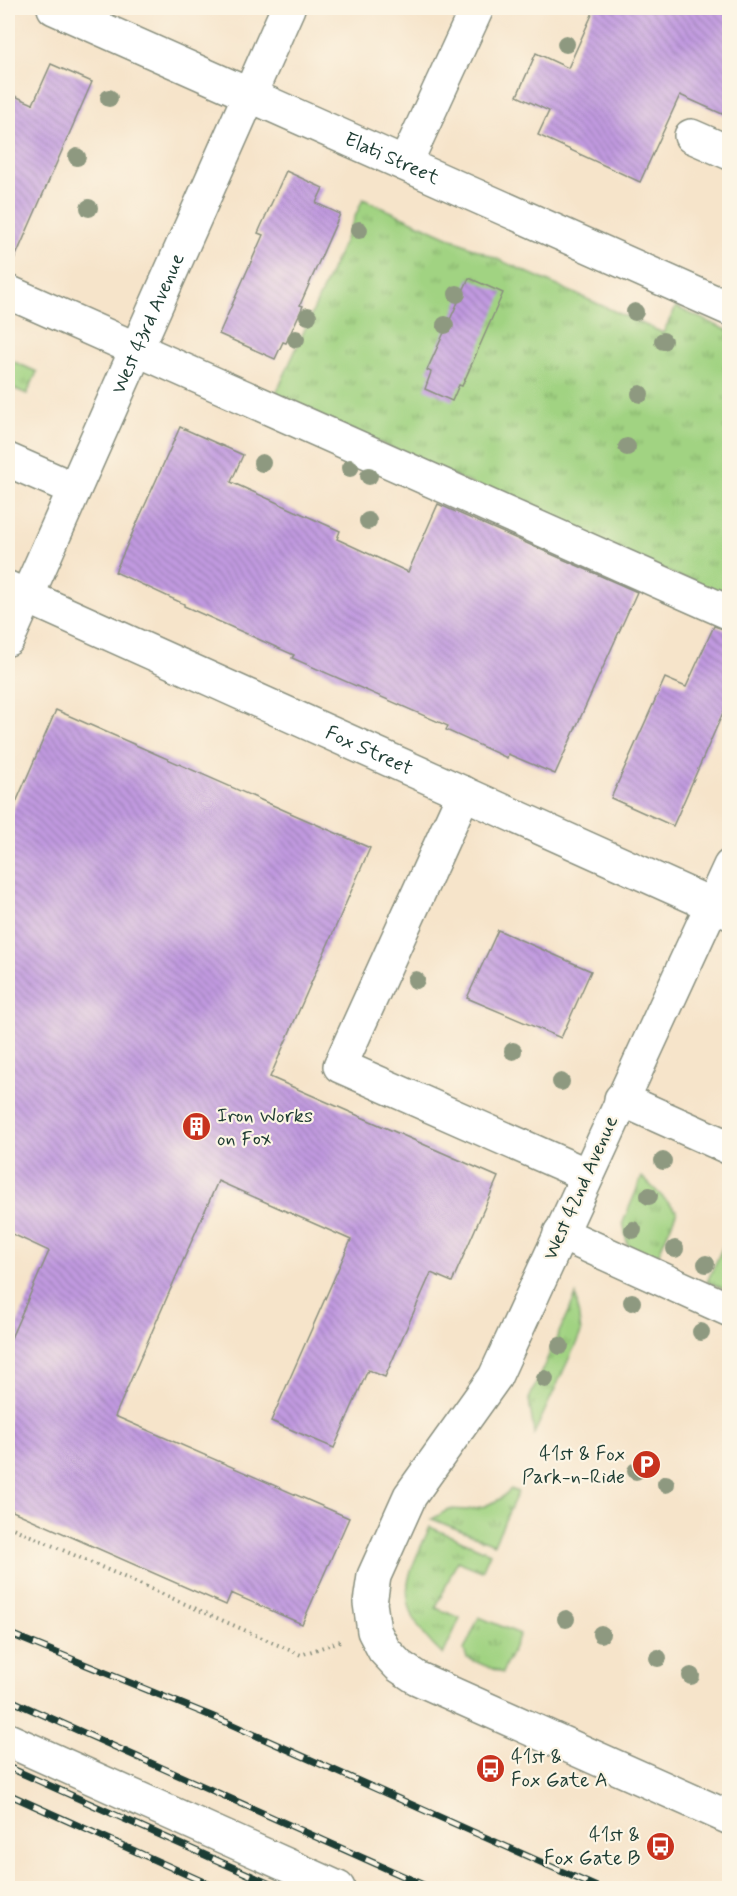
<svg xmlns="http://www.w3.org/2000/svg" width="737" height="1896" viewBox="0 0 737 1896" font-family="Mynerve,sans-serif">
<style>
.grass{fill:url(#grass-tufts);stroke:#60885b;stroke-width:1.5}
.building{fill:url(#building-back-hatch)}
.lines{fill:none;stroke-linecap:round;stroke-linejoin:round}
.minor-casing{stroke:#8a907f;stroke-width:36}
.path{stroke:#8a907f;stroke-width:4;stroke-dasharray:1.5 4.5;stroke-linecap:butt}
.minor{stroke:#fff;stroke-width:33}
.rail-casing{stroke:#1f3d34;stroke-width:7}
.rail{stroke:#fcf5e5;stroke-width:4.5;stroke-dasharray:14;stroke-linecap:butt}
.tree{fill:#8e9980}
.labels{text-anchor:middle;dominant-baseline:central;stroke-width:4.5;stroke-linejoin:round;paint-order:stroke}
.street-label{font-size:20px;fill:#1f3d34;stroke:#fcf5e5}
.poi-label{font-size:20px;fill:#1f3d34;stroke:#fcf5e5;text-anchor:start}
</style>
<defs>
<pattern id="grass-tufts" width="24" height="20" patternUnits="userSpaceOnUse" patternTransform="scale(1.5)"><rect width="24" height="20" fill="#a1d382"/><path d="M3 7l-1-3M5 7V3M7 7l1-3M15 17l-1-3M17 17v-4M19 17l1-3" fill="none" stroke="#83ac6b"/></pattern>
<pattern id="building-back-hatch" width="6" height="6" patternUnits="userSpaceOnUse" patternTransform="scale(1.5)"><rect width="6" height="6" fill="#c19ae0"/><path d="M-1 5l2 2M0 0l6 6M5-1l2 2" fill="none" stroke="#9c7fb6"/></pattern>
</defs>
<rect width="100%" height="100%" fill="#fcf5e5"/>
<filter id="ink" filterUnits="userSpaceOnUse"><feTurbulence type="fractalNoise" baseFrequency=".0167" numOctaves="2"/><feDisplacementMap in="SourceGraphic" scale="12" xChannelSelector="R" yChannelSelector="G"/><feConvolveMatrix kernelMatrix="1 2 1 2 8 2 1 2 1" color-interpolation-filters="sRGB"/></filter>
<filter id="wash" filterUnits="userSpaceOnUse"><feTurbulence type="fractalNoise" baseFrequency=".008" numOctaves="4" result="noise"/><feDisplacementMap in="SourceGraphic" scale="24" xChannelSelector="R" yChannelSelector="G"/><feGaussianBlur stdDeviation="1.35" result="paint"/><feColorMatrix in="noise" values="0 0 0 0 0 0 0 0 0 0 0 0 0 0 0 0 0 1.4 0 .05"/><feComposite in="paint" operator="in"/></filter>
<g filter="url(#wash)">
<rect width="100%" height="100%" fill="#f6e4ca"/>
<path class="grass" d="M363 199 663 333 676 307 729 331V599L275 396Z
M8 359 37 372 27 394 8 386Z
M642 1177 677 1211 656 1260 628 1247 623 1222Z
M725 1242 729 1244V1291L707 1282Z
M576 1295 581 1333 534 1434 529 1399Z
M511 1489 518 1492 494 1544 432 1519 449 1509 467 1510 485 1506 500 1499Z
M430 1527 490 1553 482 1571 457 1561 436 1608 460 1618 443 1655C420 1634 400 1607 410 1574 415 1558 423 1542 430 1527Z
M479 1617 520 1634 502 1673 467 1658 464 1650Z"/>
<g id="blocks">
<path class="building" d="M595 8H729V117L680 95 640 182 538 135 549 111 517 96 536 53 568 68Z
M51 64 92 82 8 274V93L33 104Z
M286 171 323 188 316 203 340 214 300 305 303 306 286 343 283 342 275 359 219 334 263 235 258 233Z
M469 278 503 293 462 386 459 385 452 401 425 389 431 372 427 370Z
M180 427 243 455 231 482 340 531 337 539 408 572 438 504 637 592 555 774 508 754 507 758 446 730 448 726 292 658 294 655 184 606V604L115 572Z
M714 626 729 631V699L673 826 611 798 665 678 686 687Z
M56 710 370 848 270 1077 498 1177 452 1282 431 1273 385 1377 368 1370 334 1448 271 1421 351 1240 218 1181 115 1416 349 1518 302 1624 231 1593 226 1605 8 1509V1345L49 1251 8 1232V821Z
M498 930 591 971 561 1038 467 998Z"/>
</g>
</g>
<g filter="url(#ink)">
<use href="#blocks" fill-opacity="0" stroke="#8a907f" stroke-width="1.5"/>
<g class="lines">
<defs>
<g id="minor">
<path id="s1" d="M54 8 730 309"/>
<path d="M691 136 730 153"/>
<path d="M405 164 477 8"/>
<path d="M8 292 730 613"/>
<path d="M8 460 74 489"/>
<path id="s2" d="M8 588 730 913"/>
<path id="s3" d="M8 639 288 8"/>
<path d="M464 793 340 1066 587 1175"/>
<path d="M730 866 495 1377 410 1496 374 1576 370 1603 374 1631 384 1650 399 1666 417 1678 730 1818"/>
<path d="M621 1099 730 1148"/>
<path d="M560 1233 730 1310"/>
<path d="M8 1740 338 1888"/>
</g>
</defs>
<use href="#minor" class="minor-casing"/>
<path class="path" d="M8 1526 301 1655 340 1641"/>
<use href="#minor" class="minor"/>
<defs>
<path id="rail" d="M8 1633 226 1722 599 1888
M8 1699 430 1888
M8 1767 279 1888
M8 1794 217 1888"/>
</defs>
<use href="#rail" class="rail-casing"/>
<use href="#rail" class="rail"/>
</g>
<g class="tree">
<circle cx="566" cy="44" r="9"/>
<circle cx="109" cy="98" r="9"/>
<circle cx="77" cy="157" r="9"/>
<circle cx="89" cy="208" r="9"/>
<circle cx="359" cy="230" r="9"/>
<circle cx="457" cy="294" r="9"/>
<circle cx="635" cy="312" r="9"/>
<circle cx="308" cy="316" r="9"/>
<circle cx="445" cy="325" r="9"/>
<circle cx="296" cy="339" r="9"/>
<circle cx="663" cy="341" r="9"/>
<circle cx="640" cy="394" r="9"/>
<circle cx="627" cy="447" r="9"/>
<circle cx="262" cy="463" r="9"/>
<circle cx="350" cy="468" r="9"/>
<circle cx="369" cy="476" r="9"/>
<circle cx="368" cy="521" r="9"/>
<circle cx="416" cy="980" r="9"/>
<circle cx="513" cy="1051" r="9"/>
<circle cx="561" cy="1082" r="9"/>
<circle cx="663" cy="1161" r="9"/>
<circle cx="649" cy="1196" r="9"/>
<circle cx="633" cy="1230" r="9"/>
<circle cx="675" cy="1249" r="9"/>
<circle cx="706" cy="1264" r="9"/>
<circle cx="632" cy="1302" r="9"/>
<circle cx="701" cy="1332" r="9"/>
<circle cx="560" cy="1346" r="9"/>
<circle cx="545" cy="1379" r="9"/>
<circle cx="636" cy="1471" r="9"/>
<circle cx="666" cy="1484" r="9"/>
<circle cx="566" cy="1619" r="9"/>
<circle cx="601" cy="1634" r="9"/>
<circle cx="658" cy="1658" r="9"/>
<circle cx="691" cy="1676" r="9"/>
</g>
</g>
<defs>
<symbol id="building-disc" viewBox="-11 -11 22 22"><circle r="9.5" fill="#c8321e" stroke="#fcf5e5"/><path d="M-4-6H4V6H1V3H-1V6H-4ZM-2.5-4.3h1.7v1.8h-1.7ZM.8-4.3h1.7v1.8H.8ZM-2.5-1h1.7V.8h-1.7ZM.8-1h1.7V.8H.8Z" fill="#fff"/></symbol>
<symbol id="parking-disc" viewBox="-11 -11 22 22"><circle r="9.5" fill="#c8321e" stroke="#fcf5e5"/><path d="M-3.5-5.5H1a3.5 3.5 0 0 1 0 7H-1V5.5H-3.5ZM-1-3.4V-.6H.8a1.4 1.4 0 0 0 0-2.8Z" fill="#fff"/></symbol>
<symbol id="bus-disc" viewBox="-11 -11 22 22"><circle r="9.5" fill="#c8321e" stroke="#fcf5e5"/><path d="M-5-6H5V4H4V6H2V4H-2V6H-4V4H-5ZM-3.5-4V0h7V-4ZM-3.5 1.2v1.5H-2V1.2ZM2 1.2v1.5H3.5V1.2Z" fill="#fff"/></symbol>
</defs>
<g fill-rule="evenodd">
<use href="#building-disc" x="180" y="1110" width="33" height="33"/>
<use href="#parking-disc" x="630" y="1448" width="33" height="33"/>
<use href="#bus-disc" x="474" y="1752" width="33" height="33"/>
<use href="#bus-disc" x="644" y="1830" width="33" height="33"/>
</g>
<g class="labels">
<g class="street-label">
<text stroke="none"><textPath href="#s1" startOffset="370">Elati Street</textPath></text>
<text stroke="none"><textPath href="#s3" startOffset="345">West 43rd Avenue</textPath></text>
<text stroke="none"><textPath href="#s2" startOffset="396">Fox Street</textPath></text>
<text transform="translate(581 1188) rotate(-66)">West 42nd Avenue</text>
</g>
<g class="poi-label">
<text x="217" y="1116">Iron Works<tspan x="217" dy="23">on Fox</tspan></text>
<text x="625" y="1454" text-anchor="end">41st &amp; Fox<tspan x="625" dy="23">Park-n-Ride</tspan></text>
<text x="511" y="1757">41st &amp;<tspan x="511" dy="23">Fox Gate A</tspan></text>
<text x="640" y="1835" text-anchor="end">41st &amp;<tspan x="640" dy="23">Fox Gate B</tspan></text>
</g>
</g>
<rect width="737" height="1896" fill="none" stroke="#fcf5e5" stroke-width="30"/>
</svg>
